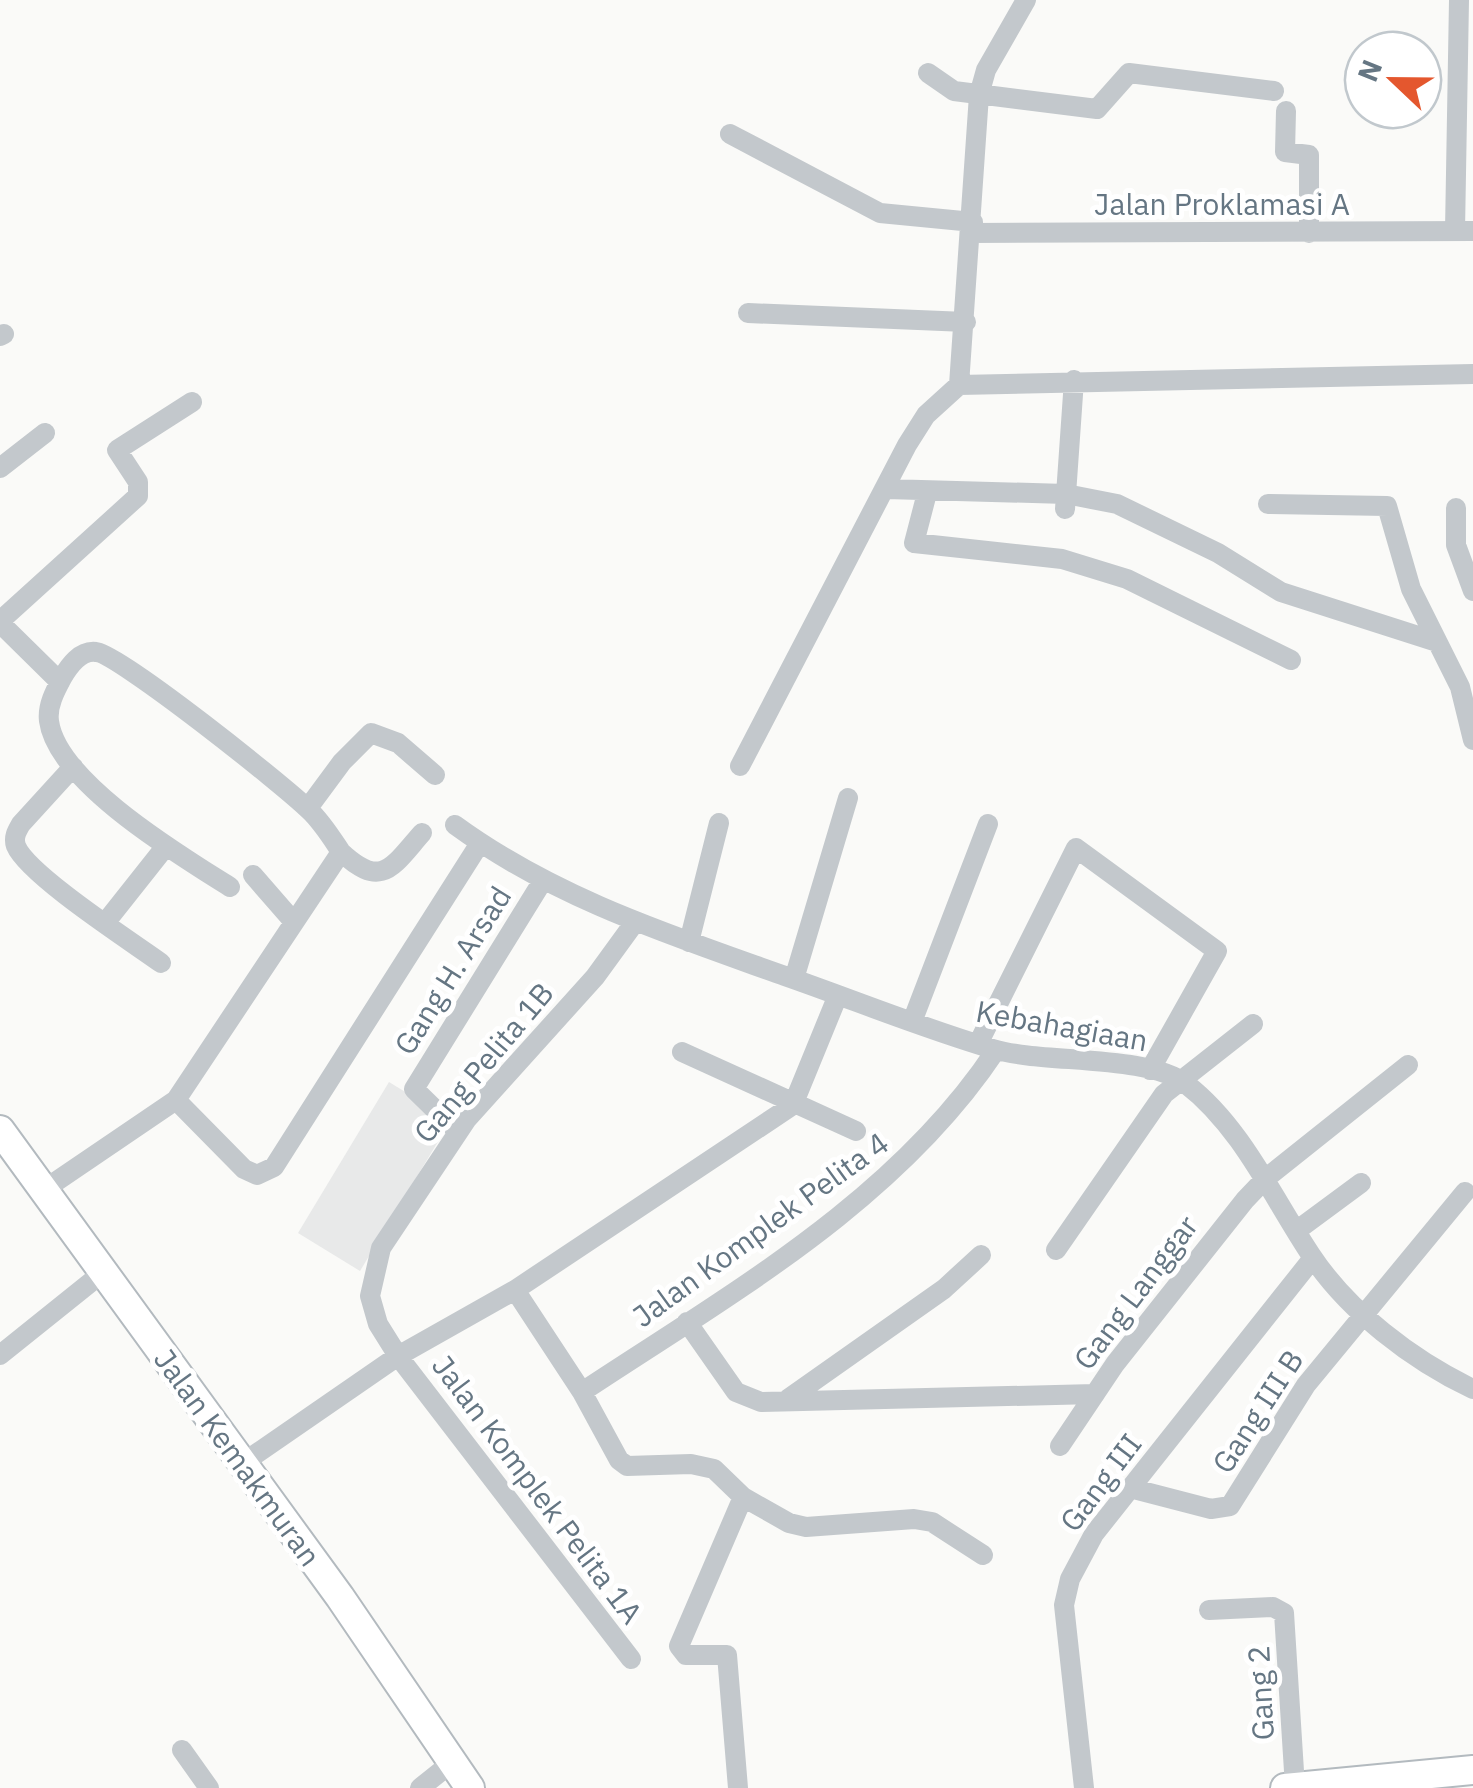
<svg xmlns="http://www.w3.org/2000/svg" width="1473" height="1788" viewBox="0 0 1473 1788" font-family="'IBM Plex Sans',sans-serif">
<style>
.built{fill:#e8e9e9}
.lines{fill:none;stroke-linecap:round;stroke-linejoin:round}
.secondary-casing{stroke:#b3babf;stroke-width:32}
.street{stroke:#c3c8cc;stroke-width:20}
.secondary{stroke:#fff;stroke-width:28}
.labels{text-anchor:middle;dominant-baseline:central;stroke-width:10;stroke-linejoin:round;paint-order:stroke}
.street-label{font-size:30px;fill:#657683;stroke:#fff}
</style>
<rect width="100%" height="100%" fill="#fafaf8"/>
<path class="built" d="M389 1082 451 1120 360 1271 298 1233Z"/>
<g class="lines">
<defs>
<path id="secondary" d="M0 1130 340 1597 470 1788
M1285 1788 1473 1770"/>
</defs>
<use href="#secondary" class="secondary-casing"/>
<path class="street" d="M928 73 954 91 1097 109 1129 73 1274 91
M1286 111 1285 152 1309 155V233
M730 134 880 213 973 222
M1455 231 1459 0
M971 233 1473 231
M748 313 966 322
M0 336 4 334
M959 385 979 95 986 70 1026 0
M0 468 45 433
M886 489 1066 494 1117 504 1218 553 1281 592 1437 642
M927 493 914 543 1062 559 1127 579 1291 660
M1268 504 1387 506 1411 589 1460 687 1473 740
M1456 508V545L1473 591
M1065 509 1074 380
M0 621 138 496V482L117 450 192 402
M0 623 60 682
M740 766 907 445 926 415 959 385 1473 374
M73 767 21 824C17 831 13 837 16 846 28 875 132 942 161 963
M308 808 342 762 371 733 398 743 435 775
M455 825C555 898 670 935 785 976 854 1000 922 1028 993 1049 1042 1064 1147 1054 1186 1084 1241 1126 1273 1198 1311 1255 1348 1311 1412 1360 1473 1389
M341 852C382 890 392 867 422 833
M253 875 293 921
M105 923 166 846
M689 942 719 823
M794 979 848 798
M912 1022 988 824
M978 1044 1076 848 1217 951 1150 1070
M682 1052 856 1131
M176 1100 244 1169 257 1175 274 1167 480 843
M458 1132 414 1089 542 882
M45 1189 176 1100 341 852C331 837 322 822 309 810 286 787 118 653 96 652 80 650 69 666 62 678 55 691 47 706 49 721 57 782 181 856 230 887
M1296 1231 1361 1183
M1056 1250 1164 1094 1253 1024
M515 1290 582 1392 619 1460 627 1466 691 1464 714 1469 743 1497 789 1523 806 1527 914 1519 932 1522 983 1555
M687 1322 736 1392 761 1402 1095 1394
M0 1355 106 1270
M582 1392C730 1294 896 1201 996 1050
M788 1399 944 1289 981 1255
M1060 1446 1115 1364 1245 1200 1265 1179 1408 1065
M240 1465 398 1356 515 1290 793 1105 838 995
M1130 1488 1211 1509 1230 1506 1306 1385 1465 1192
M1209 1610 1273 1607 1284 1613 1295 1787
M631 1659 398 1356 378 1324 370 1296 381 1248 467 1119 595 977 635 922
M182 1750 209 1788
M420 1788 455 1760
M738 1788 727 1655H686L679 1646 743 1497
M1084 1788 1064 1605 1070 1579 1094 1534 1313 1258"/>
<use href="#secondary" class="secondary"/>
</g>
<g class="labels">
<g class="street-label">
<text x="1222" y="203">Jalan Proklamasi A</text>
<text transform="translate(452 970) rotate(-58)">Gang H. Arsad</text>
<text transform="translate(1062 1025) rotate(10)">Kebahagiaan</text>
<text transform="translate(483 1062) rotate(-50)">Gang Pelita 1B</text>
<text transform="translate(760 1229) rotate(-36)">Jalan Komplek Pelita 4</text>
<text transform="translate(1135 1292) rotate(-53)">Gang Langgar</text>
<text transform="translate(1257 1411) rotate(-57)">Gang III B</text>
<text transform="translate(238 1457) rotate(54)">Jalan Kemakmuran</text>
<text transform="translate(1100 1482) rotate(-53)">Gang III</text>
<text transform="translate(538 1489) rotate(53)">Jalan Komplek Pelita 1A</text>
<text transform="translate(1260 1693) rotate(-93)">Gang 2</text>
</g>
</g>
<g transform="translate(1393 80) rotate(292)"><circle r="48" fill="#ffffff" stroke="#c1c8cd" stroke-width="2.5"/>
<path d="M0-8L18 38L0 25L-18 38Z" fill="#e4572e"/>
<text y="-15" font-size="28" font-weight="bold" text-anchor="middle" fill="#657683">N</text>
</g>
</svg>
